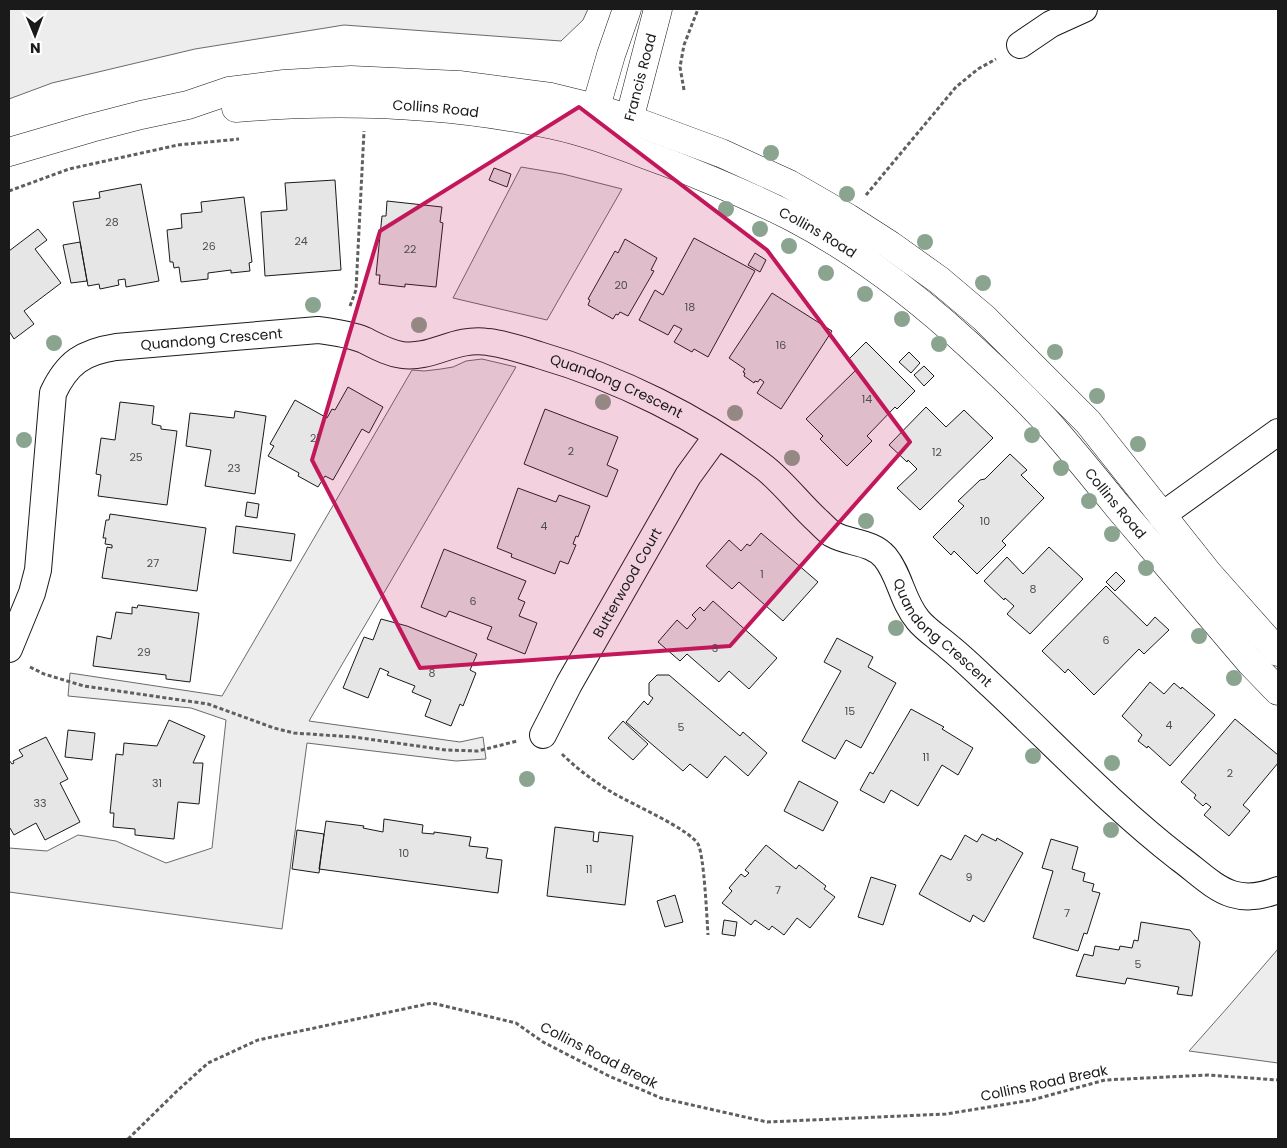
<svg xmlns="http://www.w3.org/2000/svg" width="1287" height="1148" viewBox="0 0 1287 1148" font-family="Poppins,sans-serif">
<style>
.built{fill:#ededed;stroke:#6a6a6a}
.building{fill:#e6e6e6;stroke:#1a1a1a}
.lines{fill:none;stroke-linecap:round;stroke-linejoin:round}
.minor-casing{stroke:#1a1a1a;stroke-width:28}
.tertiary-casing{stroke:#1a1a1a;stroke-width:29}
.secondary-casing{stroke:#1a1a1a;stroke-width:29}
.path{stroke:#5f5f5f;stroke-width:3;stroke-dasharray:4 2.5;stroke-linecap:butt}
.minor{stroke:#fff;stroke-width:26}
.tertiary{stroke:#fff;stroke-width:28}
.secondary{stroke:#fff;stroke-width:28}
.tree{fill:#8aa48f}
.marked{fill:#c2185b;fill-opacity:0.2;stroke:#c2185b;stroke-width:4;stroke-linejoin:round}
.labels{text-anchor:middle;dominant-baseline:central;stroke-width:4;stroke-linejoin:round;paint-order:stroke}
.number-label{font-size:11px;fill:#4d4d4d}
.street-label{font-size:14px;fill:#1a1a1a;stroke:#fff}
</style>
<rect width="100%" height="100%" fill="#fff"/>
<path class="built" d="M9 9H588L583 20 561 41 344 25 195 49 52 83 9 99Z
M521 167 563 174 622 189 547 320 453 298Z
M482 359 516 367 309 721 460 742 483 737 486 759 456 761 307 743 282 929 9 892V848L47 851 78 835 116 841 166 863 212 848 226 720 191 708 68 696 70 673 222 696 412 370 424 371 441 369 453 367 466 361Z
M1278 949V1063L1189 1051 1228 1007Z"/>
<path class="building" d="M494 168 511 174 507 187 489 180Z
M335 180 341 270 265 276 261 212 287 210 285 183Z
M141 184 159 281 126 287 125 279 118 280 119 285 100 289 99 284 88 286 73 202 100 198 99 192Z
M244 197 252 262 249 263 250 271 231 273V270L208 273V279L181 282 179 267 174 268 173 262H170L167 230 182 228 181 214 202 212 201 202Z
M387 201 442 207 440 222 443 223 436 287 405 284V287L379 284 380 275H376L382 216H386Z
M38 229 47 240 35 249 61 283 24 311 34 324 14 339 9 331V251Z
M694 238 755 271 708 357 694 349 692 352 674 342 682 329 674 325 668 335 639 320 655 290 663 295Z
M625 239 657 258 651 270 654 271 628 316 620 312 618 315 616 314 613 319 588 305 590 300 588 299 615 251 618 253Z
M80 242 87 281 71 283 63 245Z
M755 253 766 260 760 272 748 265Z
M772 293 832 331 781 409 757 393 764 382 760 379 758 382 755 381 754 383 744 376 745 373 743 372 745 369 729 358Z
M866 342 915 391 897 409 895 407 867 436 872 441 847 466 820 439 823 436 806 419 857 369 848 360Z
M909 352 920 363 911 373 899 362Z
M924 366 934 376 924 386 914 375Z
M348 387 383 407 369 433 362 429 333 480 325 476 318 487 298 476 299 473 268 456 274 446 270 444 295 400 327 418 332 409 335 410Z
M120 402 154 406 152 424 161 426V429L177 431 167 505 98 496 101 475 96 474 101 438 115 440Z
M926 407 946 427 964 410 993 438 920 510 897 488 917 469 908 460 907 462 889 445Z
M545 409 618 437 607 465 618 470 607 497 524 464Z
M235 411 266 416 255 494 205 486 211 450 186 446 190 413 234 418Z
M1010 454 1027 470 1021 475 1044 498 1002 541 1006 545 977 574 954 551 951 555 933 537 964 506 958 501 980 480 985 479Z
M518 488 556 502 559 495 590 506 578 537 576 536 573 544 576 545 568 564 560 561 555 574 511 557 512 554 497 548Z
M247 502 259 504 257 518 245 516Z
M110 514 206 528 197 591 102 578 107 547 112 548V545L105 544 106 538H103L106 520H109Z
M236 526 295 534 291 561 233 553Z
M761 533 818 582 783 621 739 582 732 589 706 566 729 540 741 551 747 544 750 546Z
M1049 547 1083 579 1030 634 1007 614 1014 606 1005 598 1004 600 984 581 1007 557 1023 574Z
M444 549 526 581 518 599 525 602 519 616 537 623 525 654 487 639 492 627 449 611 446 617 421 607Z
M1116 572 1125 581 1115 591 1106 582Z
M1106 586 1147 626 1155 617 1169 630 1144 654 1139 649 1094 695 1068 669 1065 673 1042 651Z
M713 601 777 658 749 689 729 671 719 682 687 654 680 661 658 642 677 620 687 629 696 619 692 615 700 607 704 611Z
M138 605 199 613 190 682 166 679V675L93 666 97 636 111 639 116 612 132 614V607L137 608Z
M381 619 407 626 477 654 470 670 476 673 463 706 460 704 451 726 425 716 431 700 412 692 415 686 387 675 389 672 380 668 368 698 343 688 364 637 373 640Z
M837 638 873 657 868 667 896 683 861 748 846 740 835 759 802 741 841 671 824 662Z
M657 675H669L740 736 743 732 767 753 748 776 725 756 707 778 690 764 683 771 626 722 644 701 648 705 653 698 649 695V683Z
M1150 682 1164 694 1174 683 1181 689 1182 687 1215 715 1170 766 1148 746 1147 748 1138 741 1142 735 1122 716Z
M911 709 944 727 942 729 973 748 958 775 942 765 918 806 891 790 884 803 860 790 870 772 873 774Z
M1235 719 1278 755V763L1243 805 1250 811 1229 836 1204 815 1211 807 1206 803 1203 806 1194 798 1196 795 1181 782Z
M169 720 205 736 193 763H203L199 804 178 802 174 839 135 835V829L113 827 114 813H110L116 754 123 755 124 743 157 746Z
M623 721 648 744 633 760 608 738Z
M68 730 95 733 92 760 65 757Z
M46 737 68 779 60 783 80 822 45 840 36 823 14 835 10 828 9 829V760L12 764 14 763 13 761 23 756 19 750Z
M799 781 838 802 823 831 784 811Z
M384 819 423 825 422 833 434 834V832L471 837 469 846 488 848 486 858 502 860 498 893 319 869 326 821 364 826 363 828 383 832Z
M555 827 594 832 593 841 598 842 599 832 633 836 625 905 547 896Z
M297 830 324 834 319 873 292 869Z
M982 834 996 841 997 838 1023 853 984 922 973 915 970 922 919 894 941 855 951 860 965 835 977 842Z
M1051 839 1078 847 1072 869 1085 873 1083 881 1094 884 1092 891 1100 893 1087 934 1084 933 1078 951 1033 938 1053 871 1042 868Z
M766 845 796 869 799 865 826 886 824 889 835 897 810 928 797 918 784 935 772 926 769 930 755 920 751 925 722 903 732 891 729 888 741 874 745 877 749 873 745 870Z
M871 877 896 885 883 925 858 917Z
M675 895 683 922 665 927 657 901Z
M724 920 737 922 735 936 722 934Z
M1141 922 1190 930 1200 942 1192 996 1177 994 1179 987 1127 978 1125 984 1076 976 1084 954 1093 956 1095 946 1119 950 1120 946 1132 948 1134 940 1138 941Z"/>
<g class="lines">
<defs>
<g id="minor">
<path d="M1020 45 1051 24 1084 9"/>
<path d="M1161 516 1278 432"/>
<path id="s1" d="M9 649 32 593 38 570 53 393C67 363 83 352 116 347L318 330C333 332 349 334 364 340 376 346 388 353 402 355 433 359 454 337 488 342 505 344 523 350 539 355 618 378 700 418 765 468 785 484 800 505 819 522 823 526 828 531 832 534 850 544 871 541 885 557 900 575 902 601 918 620 926 630 939 638 949 647 964 659 978 673 992 686 1054 744 1112 806 1179 858 1196 870 1213 888 1232 894 1248 899 1263 896 1278 890"/>
<path id="s2" d="M543 735 569 684 688 476 717 436"/>
</g>
<g id="tertiary">
<path d="M589 131 611 55 627 9"/>
<path id="s3" d="M623 143 658 9"/>
</g>
<g id="secondary">
<path id="s4" d="M236 108C342 99 448 103 553 125 591 133 627 148 663 161 707 178 750 196 792 217 857 251 917 297 970 346 997 371 1024 396 1049 424 1073 451 1096 480 1119 508 1163 559 1206 611 1250 662L1278 691"/>
<path d="M9 152 91 128 141 115 188 105 229 91 284 84 351 80 459 85 551 97 596 108 629 119 721 153 789 184 848 218 890 245 939 280 984 318 1088 422 1207 572 1278 652"/>
</g>
</defs>
<use href="#minor" class="minor-casing"/>
<use href="#tertiary" class="tertiary-casing"/>
<use href="#secondary" class="secondary-casing"/>
<path class="path" d="M684 90 680 67 684 45 698 9
M9 191 69 169 178 145 239 139
M866 195 956 87 978 69 996 59
M350 306 356 290 364 131
M30 667 44 674 84 686 208 704 274 728 294 733 354 737 446 750 478 751 517 741
M562 754C577 769 595 782 613 793 632 804 689 829 698 844 704 854 707 919 708 935
M128 1139 177 1091 208 1063 258 1040 432 1003 516 1023 543 1042 609 1076 661 1098 767 1122 946 1114 1032 1100 1105 1080 1208 1075 1278 1080"/>
<use href="#minor" class="minor"/>
<use href="#tertiary" class="tertiary"/>
<use href="#secondary" class="secondary"/>
</g>
<g class="tree">
<circle cx="771" cy="153" r="8"/>
<circle cx="847" cy="194" r="8"/>
<circle cx="726" cy="209" r="8"/>
<circle cx="760" cy="229" r="8"/>
<circle cx="925" cy="242" r="8"/>
<circle cx="789" cy="246" r="8"/>
<circle cx="826" cy="273" r="8"/>
<circle cx="983" cy="283" r="8"/>
<circle cx="865" cy="294" r="8"/>
<circle cx="313" cy="305" r="8"/>
<circle cx="902" cy="319" r="8"/>
<circle cx="419" cy="325" r="8"/>
<circle cx="54" cy="343" r="8"/>
<circle cx="939" cy="344" r="8"/>
<circle cx="1055" cy="352" r="8"/>
<circle cx="1097" cy="396" r="8"/>
<circle cx="603" cy="402" r="8"/>
<circle cx="735" cy="413" r="8"/>
<circle cx="1032" cy="435" r="8"/>
<circle cx="24" cy="440" r="8"/>
<circle cx="1138" cy="444" r="8"/>
<circle cx="792" cy="458" r="8"/>
<circle cx="1061" cy="468" r="8"/>
<circle cx="1089" cy="501" r="8"/>
<circle cx="866" cy="521" r="8"/>
<circle cx="1112" cy="534" r="8"/>
<circle cx="1146" cy="568" r="8"/>
<circle cx="896" cy="628" r="8"/>
<circle cx="1199" cy="636" r="8"/>
<circle cx="1234" cy="678" r="8"/>
<circle cx="1033" cy="756" r="8"/>
<circle cx="1112" cy="763" r="8"/>
<circle cx="527" cy="779" r="8"/>
<circle cx="1111" cy="830" r="8"/>
</g>
<path class="marked" d="M579 107 767 250 910 442 730 646 420 668 312 460 380 231Z"/>
<g class="labels">
<g class="number-label">
<text x="112" y="222">28</text>
<text x="301" y="241">24</text>
<text x="209" y="246">26</text>
<text x="410" y="249">22</text>
<text x="621" y="285">20</text>
<text x="690" y="307">18</text>
<text x="781" y="345">16</text>
<text x="867" y="399">14</text>
<text x="315" y="438">21</text>
<text x="571" y="451">2</text>
<text x="937" y="452">12</text>
<text x="136" y="457">25</text>
<text x="234" y="468">23</text>
<text x="985" y="521">10</text>
<text x="544" y="526">4</text>
<text x="153" y="563">27</text>
<text x="762" y="574">1</text>
<text x="1033" y="589">8</text>
<text x="473" y="601">6</text>
<text x="1106" y="640">6</text>
<text x="715" y="648">3</text>
<text x="144" y="652">29</text>
<text x="432" y="673">8</text>
<text x="850" y="711">15</text>
<text x="1169" y="725">4</text>
<text x="681" y="727">5</text>
<text x="926" y="757">11</text>
<text x="1230" y="773">2</text>
<text x="157" y="783">31</text>
<text x="40" y="803">33</text>
<text x="404" y="853">10</text>
<text x="589" y="869">11</text>
<text x="969" y="877">9</text>
<text x="778" y="890">7</text>
<text x="1067" y="913">7</text>
<text x="1138" y="964">5</text>
</g>
<g class="street-label">
<text stroke="none"><textPath href="#s3" startOffset="68">Francis Road</textPath></text>
<text stroke="none"><textPath href="#s4" startOffset="200">Collins Road</textPath></text>
<text stroke="none"><textPath href="#s4" startOffset="605">Collins Road</textPath></text>
<text stroke="none"><textPath href="#s1" startOffset="440">Quandong Crescent</textPath></text>
<text stroke="none"><textPath href="#s1" startOffset="859">Quandong Crescent</textPath></text>
<text stroke="none"><textPath href="#s4" startOffset="1010">Collins Road</textPath></text>
<text stroke="none"><textPath href="#s2" startOffset="174">Butterwood Court</textPath></text>
<text stroke="none"><textPath href="#s1" startOffset="1279">Quandong Crescent</textPath></text>
<text transform="translate(599 1055) rotate(27)">Collins Road Break</text>
<text transform="translate(1044 1083) rotate(-12)">Collins Road Break</text>
</g>
</g>
<rect width="1287" height="1148" fill="none" stroke="#1a1a1a" stroke-width="20"/>
<g transform="translate(35 35) rotate(179)" stroke="#ffffff" stroke-width="4" paint-order="stroke">
<path d="M0-4L9 19L0 12L-9 19Z" fill="#1a1a1a"/>
<text y="-8" font-size="14" font-weight="bold" text-anchor="middle" fill="#1a1a1a">N</text>
</g>
</svg>
